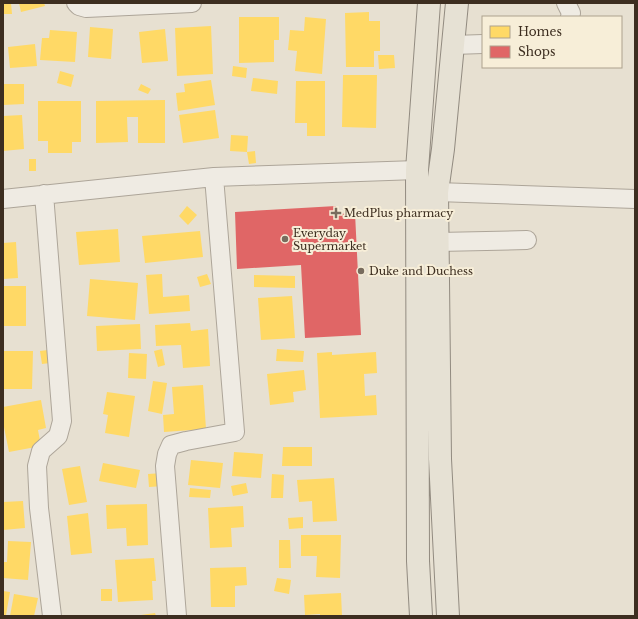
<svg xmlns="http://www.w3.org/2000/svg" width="638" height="619" viewBox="0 0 638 619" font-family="'Libre Baskerville',serif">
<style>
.homes{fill:#ffd966}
.shops{fill:#e06666}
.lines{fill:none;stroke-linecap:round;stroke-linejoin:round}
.minor-casing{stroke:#ada599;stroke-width:20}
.major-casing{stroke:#928b80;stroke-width:24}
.minor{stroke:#efebe3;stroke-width:18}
.major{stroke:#e6e1d4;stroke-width:22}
.poi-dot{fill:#786c5e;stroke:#f7eed8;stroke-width:1.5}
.labels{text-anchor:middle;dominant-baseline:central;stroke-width:4;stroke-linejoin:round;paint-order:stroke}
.poi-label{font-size:11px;fill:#3d2e20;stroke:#f7eed8;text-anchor:start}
</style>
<rect width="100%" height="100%" fill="#e7e0d1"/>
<path class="homes" d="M3 3H11L12 14H3Z
M19 3H44L45 6 21 12Z
M369 12V21H380V51H374V67H346L345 13Z
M239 17H279V40H274V62L239 63Z
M305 17 326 19 322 74 295 71 297 51 288 50 290 30 304 31Z
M211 26 213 74 177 76 175 28Z
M90 27 113 29 111 59 88 57Z
M165 29 168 61 142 63 139 32Z
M50 30 77 32 75 62 40 60 42 38H49Z
M35 44 37 66 10 68 8 47Z
M378 55H394L395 68 379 69Z
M233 66 247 68 246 78 232 76Z
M60 71 74 75 71 87 57 83Z
M343 75H377L376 128 342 127Z
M253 78 278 81 277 94 251 91Z
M211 80 215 105 178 111 176 93 185 92 184 84Z
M296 81H325V136H307V123H295Z
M3 84H24V104L3 105Z
M141 84 151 89 148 94 138 90Z
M165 100V143H138V117H127L128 142 96 143V101Z
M38 101H81V142H72V153H48V141H38Z
M215 110 219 138 183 143 179 115Z
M22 115 24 149 3 151V116Z
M231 135 248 136 247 152 230 151Z
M255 151 256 163 249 164 247 152Z
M29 159H36V171H29Z
M187 206 197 215 188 225 179 216Z
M118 229 120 262 79 265 76 232Z
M200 231 203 257 145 263 142 236Z
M16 242 18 278 3 279V243Z
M162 274 163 297 189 295 190 311 149 314 146 275Z
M207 274 211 284 200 287 197 277Z
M254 275 295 276V288L254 287Z
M90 279 138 283 135 320 87 316Z
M3 286H26V326H3Z
M292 296 295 338 261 340 258 298Z
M190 323 191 331 208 329 210 366 183 368 181 345 156 346 155 325Z
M140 324 141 349 97 351 96 326Z
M162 349 165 365 158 367 154 351Z
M277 349 304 351 303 362 276 361Z
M48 350 50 363 42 364 40 351Z
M3 351H33L32 389H3Z
M332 352V355L376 352 377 373 364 374 365 396 376 395 377 415 320 418 317 353Z
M129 353 147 354 146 379 128 378Z
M304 370 306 390 293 392 294 402 270 405 267 374Z
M153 381 167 383 162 414 148 411Z
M203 385 206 429 164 432 163 415 174 414 172 387Z
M107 392 135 396 129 437 105 433 108 415 103 414Z
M41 400 46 428 38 430 41 446 9 452 3 422V407Z
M283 447H312V466H282Z
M234 452 263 454 261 478 232 476Z
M191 460 223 463 220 488 188 485Z
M103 463 140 470 136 488 99 481Z
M80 466 87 502 69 505 62 469Z
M163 473 164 486 149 487 148 474Z
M272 474 284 475 283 498H271Z
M334 478 337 521 313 522 312 501 299 502 297 480Z
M246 483 248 493 233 496 231 486Z
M190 488 211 490 210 498 189 497Z
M23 501 25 528 3 530V502Z
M147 504 148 545 127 546 126 528 107 529 106 505Z
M243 506 244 527 231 528 232 547 210 548 208 508Z
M88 513 92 553 71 555 67 516Z
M303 517V528L289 529 288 518Z
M301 535H341L340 578 316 577 317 556H301Z
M279 540H290L291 568H279Z
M8 541 31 542 28 580 3 578V562H7Z
M154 558 156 581H152L153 600 118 602 115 560Z
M246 567 247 585 235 586V607H211L210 568Z
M277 578 291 580 289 594 274 591Z
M101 589H112V601H101Z
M3 591 10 592 6 615H3Z
M341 593 342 616H320V614L305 615 304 595Z
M14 594 38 598 34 616H10Z
M155 613 156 616H141V615Z"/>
<path class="shops" d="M336 206V214L355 213 361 335 305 338 301 265 237 269 235 212Z"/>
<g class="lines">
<defs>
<path id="minor" d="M76 3 79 6 86 8 192 3
M566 3 571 13 570 17
M453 45 483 44
M437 192 635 199
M44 194 62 421 58 436 41 451 37 466 39 508 52 616
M3 199 214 177 417 170
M438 242 527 240
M177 616 165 466 167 454 171 445 186 441 235 432 214 177"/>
<path id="major" d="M421 616 418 561 417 170 429 3
M448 616 440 459 437 192 443 149 457 3"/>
</defs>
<use href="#minor" class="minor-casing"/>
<use href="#major" class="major-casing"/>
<use href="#minor" class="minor"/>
<use href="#major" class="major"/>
</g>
<g class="poi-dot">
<path d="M334 207h4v4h4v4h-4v4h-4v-4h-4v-4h4z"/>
<circle cx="285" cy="239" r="4"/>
<circle cx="361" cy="271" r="4"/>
</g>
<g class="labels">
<g class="poi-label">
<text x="344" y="213">MedPlus pharmacy</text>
<text x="293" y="233">Everyday<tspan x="293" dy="13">Supermarket</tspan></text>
<text x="369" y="271">Duke and Duchess</text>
</g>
</g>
<rect width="638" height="619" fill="none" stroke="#3d2e20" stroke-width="8"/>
<rect x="482" y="16" width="140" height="52" fill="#f7eed8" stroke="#ada18e"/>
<rect x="490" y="26" width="20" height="12" fill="#ffd966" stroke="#ada18e"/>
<text x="518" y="36" font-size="12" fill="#3d2e20">Homes</text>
<rect x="490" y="46" width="20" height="12" fill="#e06666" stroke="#ada18e"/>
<text x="518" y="56" font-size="12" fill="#3d2e20">Shops</text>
</svg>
